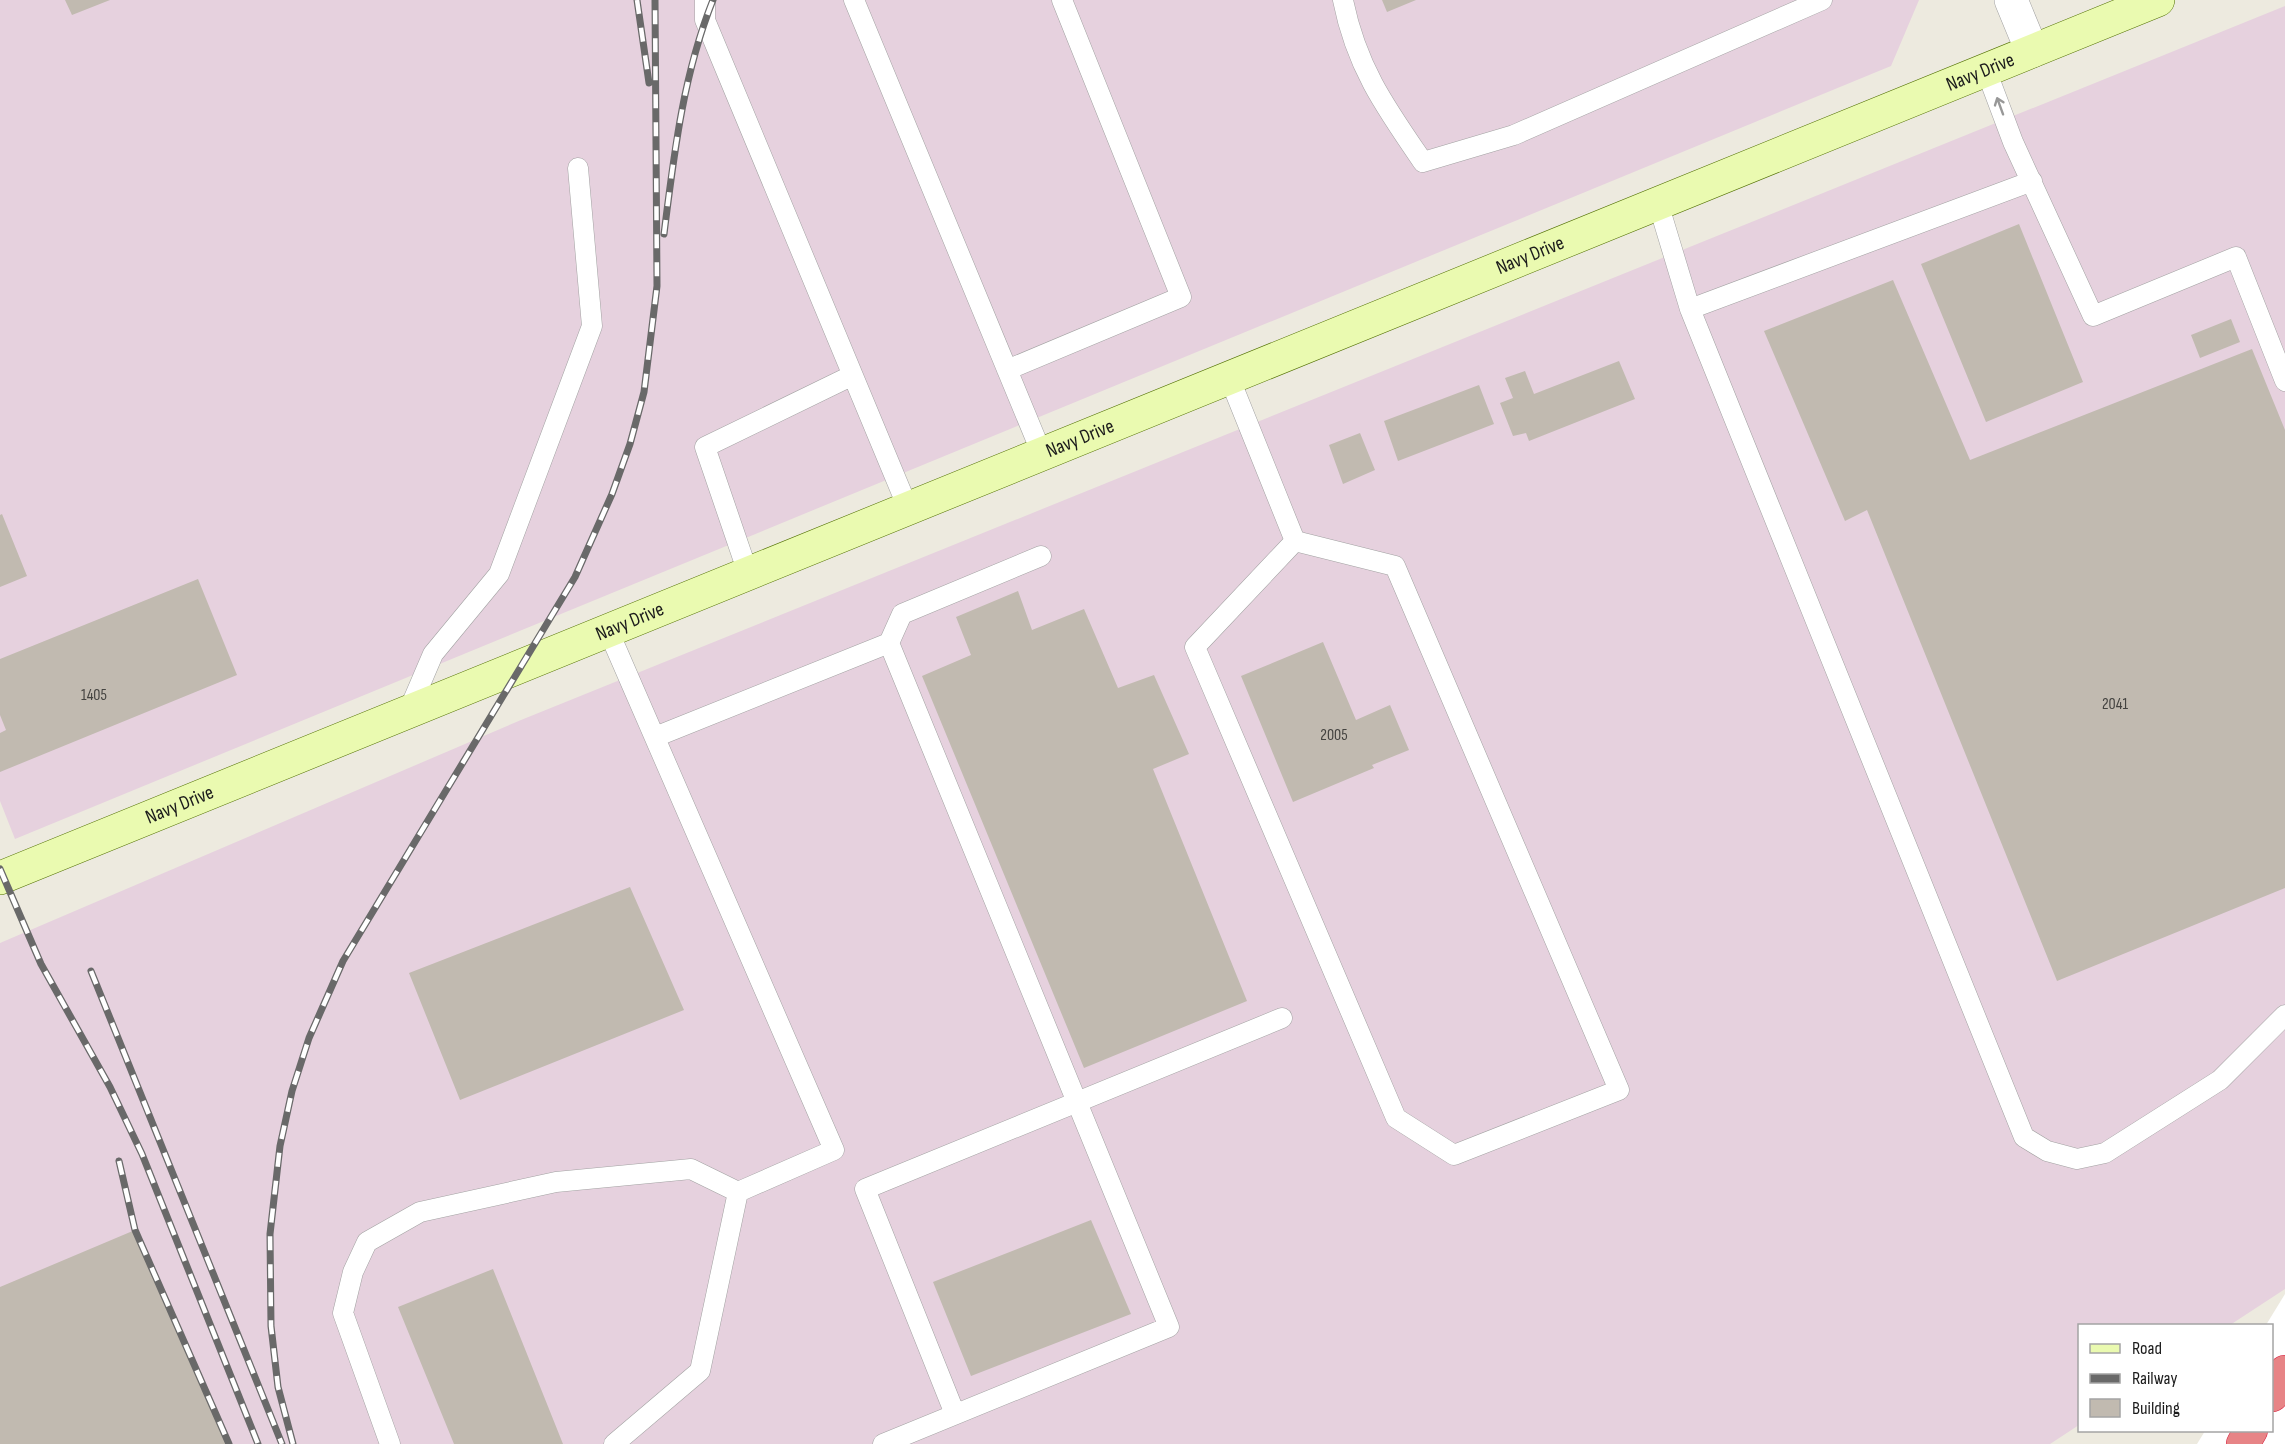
<svg xmlns="http://www.w3.org/2000/svg" width="2285" height="1444" viewBox="0 0 2285 1444" font-family="'Sofia Sans Condensed',sans-serif">
<style>
.industrial{fill:#e6d1de}
.pier{fill:#fff}
.building{fill:#c1bab0}
.lines{fill:none;stroke-linecap:round;stroke-linejoin:round}
.lane-casing{stroke:#a2a2a2;stroke-width:21}
.street-casing{stroke:#a2a2a2;stroke-width:34}
.secondary-casing{stroke:#527003;stroke-width:34}
.highway-casing{stroke:#d72040;stroke-width:34}
.lane{stroke:#fff;stroke-width:20}
.street{stroke:#fff;stroke-width:33}
.secondary{stroke:#eafab0;stroke-width:33}
.highway{stroke:#e78486;stroke-width:33}
.rail-casing{stroke:#696969;stroke-width:7}
.rail{stroke:#fff;stroke-width:4.5;stroke-dasharray:14;stroke-linecap:butt}
.oneway{stroke:#989898}
.labels{text-anchor:middle;dominant-baseline:central;stroke-width:5;stroke-linejoin:round;paint-order:stroke}
.number-label{font-size:16px;fill:#444340}
.street-label{font-size:20px;fill:#1b1b1b;stroke:#fff}
</style>
<rect width="100%" height="100%" fill="#edeadf"/>
<path class="industrial" d="M0 0H1919L1891 66 15 839 0 801Z
M2285 6V1289L2230 1325 2080 1326 2079 1425 2050 1444H0V943L521 720Z"/>
<path class="pier" d="M2285 1294V1444H2197L2205 1431 2272 1430V1326L2266 1325Z"/>
<path class="building" d="M65 0H110L72 15Z
M1382 0H1416L1387 12Z
M2019 224 2083 382 1986 422 1921 264Z
M1893 280 1970 460 2252 349 2285 430V888L2057 981 1867 510 1845 521 1764 331Z
M2231 319 2240 342 2200 358 2191 335Z
M1619 361 1635 399 1529 441 1526 433 1513 436 1500 403 1513 398 1505 378 1525 371 1534 394Z
M1479 385 1494 424 1398 461 1384 421Z
M1360 433 1375 470 1343 484 1329 445Z
M2 514 27 576 0 587V515Z
M198 579 237 675 0 772V733L6 730 0 715V659Z
M1018 591 1032 630 1084 609 1118 688 1154 675 1189 754 1153 769 1247 1001 1084 1068 922 676 971 655 956 617Z
M1323 642 1356 720 1390 705 1409 750 1372 765 1374 768 1293 802 1241 676Z
M630 887 684 1010 460 1100 409 973Z
M1091 1220 1131 1314 971 1376 933 1282Z
M135 1230 229 1444H0V1287Z
M493 1269 563 1444H454L398 1307Z"/>
<g class="lines">
<defs>
<path id="lane" d="M705 0V20L908 508
M854 0 1042 454
M1343 0C1356 66 1385 107 1423 162L1514 135 1822 0
M1986 70 2013 142 2093 316 2236 257 2285 381
M1658 203 1690 309 2024 1137 2047 1151 2077 1159 2105 1153 2220 1080 2285 1015
M1690 309 2032 181
M1007 370 1181 297 1062 0
M1229 377 1295 541
M1295 541 1395 566 1619 1090 1454 1155 1396 1118 1195 647Z
M748 573 705 447 851 376
M889 643 902 614 1041 556
M409 710 433 654 499 574 592 326 578 168
M655 737 889 643 1169 1327 883 1444
M955 1414 865 1189 1282 1018
M390 1444 343 1313 353 1272 367 1242 420 1212 556 1182 691 1169 738 1192 834 1150 608 630
M614 1444 700 1371 738 1192"/>
<path id="street" d="M2011 0 2032 51"/>
<g id="secondary">
<path id="s1" d="M0 878 2158 0"/>
</g>
<path id="highway" d="M2272 1395 2285 1372
M2243 1444 2251 1430"/>
</defs>
<use href="#lane" class="lane-casing"/>
<use href="#street" class="street-casing"/>
<use href="#secondary" class="secondary-casing"/>
<use href="#highway" class="highway-casing"/>
<use href="#lane" class="lane"/>
<use href="#street" class="street"/>
<use href="#secondary" class="secondary"/>
<use href="#highway" class="highway"/>
<defs>
<path id="rail" d="M637 0 649 83
M664 234C674 154 683 75 713 0
M0 869 41 964 110 1087 142 1154 258 1444
M91 971 282 1444
M119 1161 135 1230 229 1444
M293 1444 278 1387 271 1326 270 1234 280 1146 292 1091 309 1038 343 961 575 577 612 494 630 444 644 392 657 286 655 0"/>
</defs>
<use href="#rail" class="rail-casing"/>
<use href="#rail" class="rail"/>
</g>
<defs><path id="oneway-shaft" d="M-6 0H5M1.5-3L5.5 0L1.5 3" fill="none" stroke-width="1.6" stroke-linecap="round" stroke-linejoin="round" transform="scale(1.5)"/></defs>
<use class="oneway" href="#oneway-shaft" transform="translate(2000 106) rotate(-110)"/>
<g class="labels">
<g class="number-label">
<text x="94" y="695">1405</text>
<text x="2115" y="704">2041</text>
<text x="1334" y="735">2005</text>
</g>
<g class="street-label">
<text stroke="none"><textPath href="#s1" startOffset="2138">Navy Drive</textPath></text>
<text stroke="none"><textPath href="#s1" startOffset="1652">Navy Drive</textPath></text>
<text stroke="none"><textPath href="#s1" startOffset="1166">Navy Drive</textPath></text>
<text stroke="none"><textPath href="#s1" startOffset="680">Navy Drive</textPath></text>
<text stroke="none"><textPath href="#s1" startOffset="194">Navy Drive</textPath></text>
</g>
</g>
<rect x="2078" y="1324" width="195" height="108" fill="#ffffff" stroke="#a4a4a4" stroke-width="1.5"/>
<rect x="2090" y="1344" width="30" height="9" fill="#eafab0" stroke="#a4a4a4" stroke-width="1.5"/>
<text x="2132" y="1354" font-size="18" fill="#1b1b1b">Road</text>
<rect x="2090" y="1374" width="30" height="9" fill="#696969" stroke="#a4a4a4" stroke-width="1.5"/>
<text x="2132" y="1384" font-size="18" fill="#1b1b1b">Railway</text>
<rect x="2090" y="1399" width="30" height="18" fill="#c1bab0" stroke="#a4a4a4" stroke-width="1.5"/>
<text x="2132" y="1414" font-size="18" fill="#1b1b1b">Building</text>
</svg>
